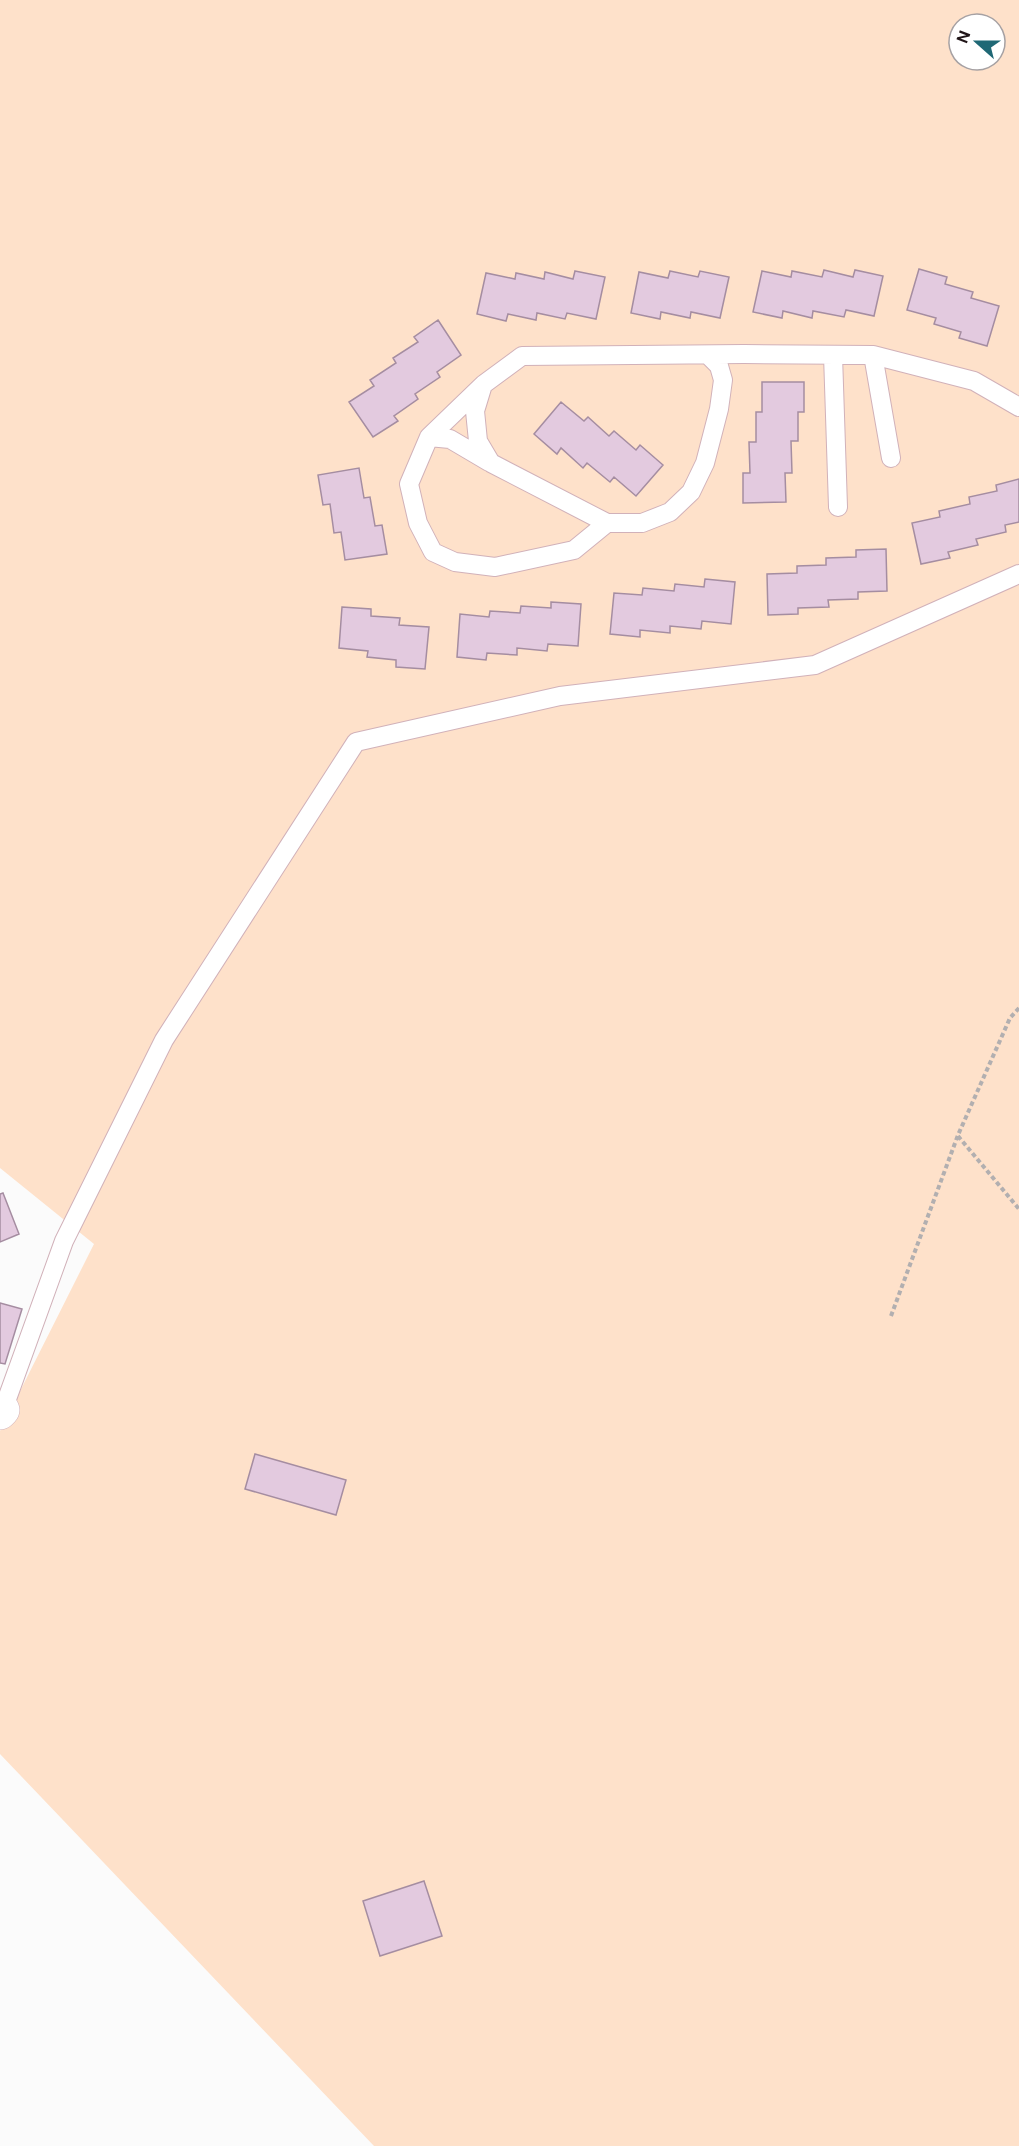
<svg xmlns="http://www.w3.org/2000/svg" width="1019" height="2146" viewBox="0 0 1019 2146" font-family="'DM Sans',sans-serif">
<style>
.green{fill:#fee1ca;fill-rule:evenodd}
.building{fill:#e3cadf;stroke:#a58da1;stroke-width:1.5}
.lines{fill:none;stroke-linecap:round;stroke-linejoin:round}
.lane-casing{stroke:#d1b1b9;stroke-width:20}
.street-casing{stroke:#d1b1b9;stroke-width:34}
.path{stroke:#b2afb0;stroke-width:4;stroke-dasharray:4.5 3;stroke-linecap:butt}
.lane{stroke:#fff;stroke-width:18}
.street{stroke:#fff;stroke-width:33}
</style>
<rect width="100%" height="100%" fill="#fbfbfb"/>
<path class="green" d="M0 0H1019V2146H374L0 1754V1431L94 1244 0 1168ZM959 24H995V60H959Z"/>
<path class="building" d="M919 269 947 277 945 284 973 292 971 298 999 306 987 346 959 338 961 332 934 324 936 318 907 310Z
M824 270 853 277 855 270 883 276 874 316 846 310 844 317 813 311 812 318 783 311 782 318 753 312 762 271 791 277 792 271 822 277Z
M575 271 605 277 596 319 567 313 565 319 537 313 536 320 508 314 506 321 477 314 486 273 515 279 516 273 544 279 545 272 573 279Z
M670 271 698 277 700 271 729 277 720 318 691 312 690 318 661 312 660 319 631 313 639 272 668 278Z
M438 320 461 355 437 372 440 377 415 394 418 399 394 416 398 421 373 437 349 402 374 386 370 380 396 363 393 358 418 342 414 337Z
M762 382H804V412H798V441H791L792 473H785L786 502 743 503V473H750L749 442H756V412H762Z
M561 402 584 421 588 417 609 436 614 431 636 450 640 445 663 465 636 496 614 477 610 482 587 463 583 468 561 448 557 454 534 434Z
M359 468 364 498 370 497 375 526 382 525 387 554 345 560 341 532 334 533 330 504 323 505 318 475Z
M1019 479V522L1005 525 1006 532 976 539 978 545 948 552 950 558 921 564 912 523 940 517 939 511 970 504 969 497 997 491 996 485Z
M886 549 887 591 858 592V599L828 600 829 607 798 608V614L768 615 767 574 797 573V566L826 565V558L856 557V550Z
M705 579 735 582 731 624 702 621 701 629 670 626V633L640 630V637L610 634 614 593 642 595 643 588 674 591 675 584 704 587Z
M551 602 581 604 578 646 548 644 547 651 517 648V655L487 653 486 660 457 657 460 614 489 617 490 611 520 613 521 606 551 608Z
M342 607 371 609V616L400 618 399 625 429 627 425 669 396 667V660L367 657 368 651 339 648Z
M3 1193 19 1234 0 1242V1194Z
M0 1303 22 1309 5 1364 0 1363Z
M255 1454 346 1480 336 1515 245 1489Z
M424 1881 442 1936 380 1956 363 1901Z"/>
<g class="lines">
<defs>
<path id="lane" d="M708 355 719 366 723 380 719 409 705 463 691 492 670 512 642 523H607L574 550 495 567 455 562 433 552 418 523 409 484 429 437 484 384 522 356 744 354 873 355 974 381 1019 407
M833 355 838 507
M873 355 891 458
M482 388 475 411 478 441 491 463 607 523
M429 437 450 439 489 462
M3 1410 64 1241 164 1040 356 742 560 696 815 665 1019 574"/>
<path id="street" d="M0 1413 3 1410"/>
</defs>
<use href="#lane" class="lane-casing"/>
<use href="#street" class="street-casing"/>
<path class="path" d="M958 1136 1019 1209
M891 1316 958 1135 1010 1018 1019 1008"/>
<use href="#lane" class="lane"/>
<use href="#street" class="street"/>
</g>
<g transform="translate(977 42) rotate(291)"><circle r="28" fill="#ffffff" stroke="#a6a1a3" stroke-width="1.5"/>
<path d="M0-4.5L10 22L0 15L-10 22Z" fill="#1f6875"/>
<text y="-9" font-size="16" font-weight="bold" text-anchor="middle" fill="#201518">N</text>
</g>
</svg>
